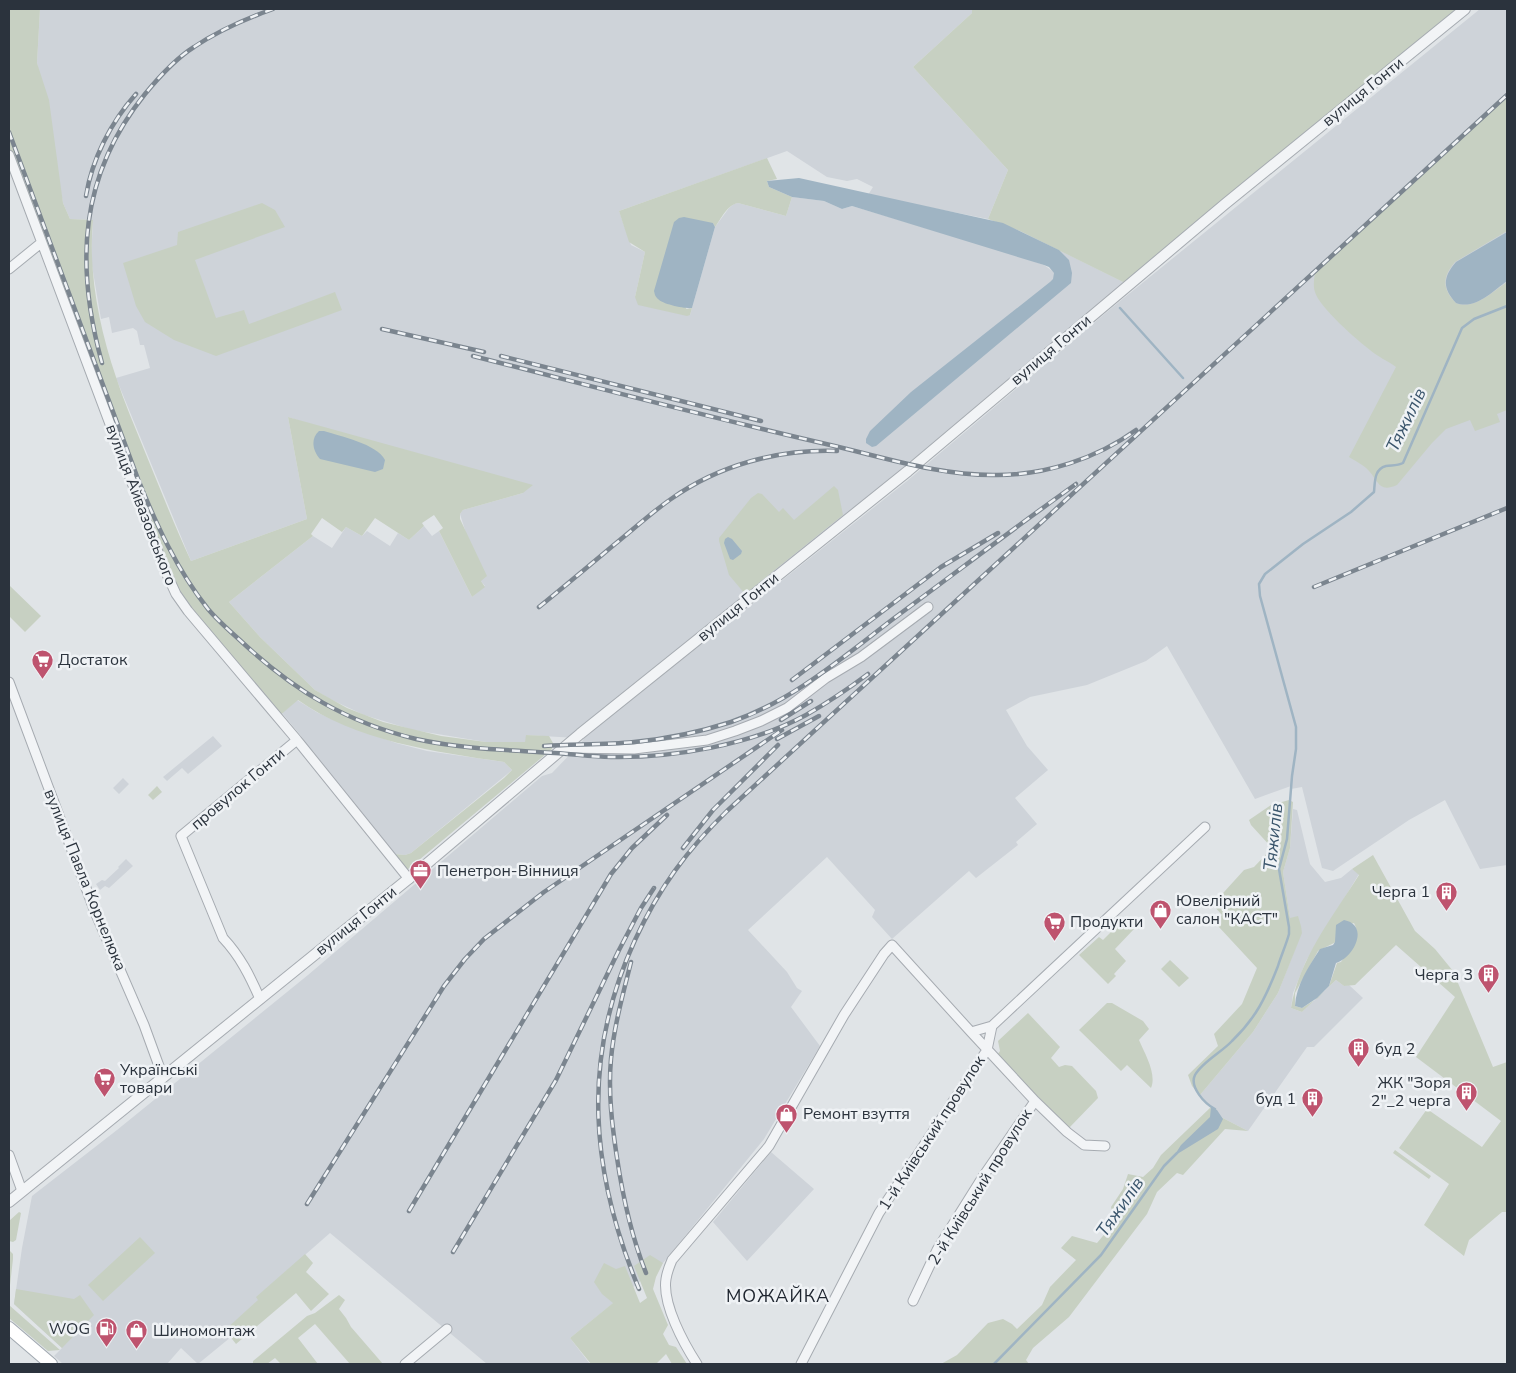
<svg xmlns="http://www.w3.org/2000/svg" width="1516" height="1373" viewBox="0 0 1516 1373" font-family="'Nunito Sans',sans-serif">
<style>
.built{fill:#ced3d9}
.green{fill:#c7d0c2;fill-rule:evenodd}
.water{fill:#9fb4c3}
.lines{fill:none;stroke-linecap:round;stroke-linejoin:round}
.stream{stroke:#9fb4c3;stroke-width:2.5}
.minor-casing{stroke:#a6abb1;stroke-width:11}
.tertiary-casing{stroke:#a6abb1;stroke-width:12}
.primary-casing{stroke:#a1a9b1;stroke-width:14}
.minor{stroke:#f2f4f6;stroke-width:9}
.tertiary{stroke:#f2f4f6;stroke-width:10}
.primary{stroke:#fff;stroke-width:12}
.rail-casing{stroke:#7b858f;stroke-width:4.5}
.rail{stroke:#eff2f5;stroke-width:2.5;stroke-dasharray:8;stroke-linecap:butt}
.labels{text-anchor:middle;dominant-baseline:central;stroke-width:5;stroke-linejoin:round;paint-order:stroke}
.street-label{font-size:16px;fill:#2b333d;stroke:#eff2f5}
.poi-label{font-size:16px;fill:#2b333d;stroke:#eff2f5;text-anchor:start}
.water-label{font-size:18px;font-style:italic;fill:#3a556c;stroke:#eff2f5}
.neighbourhood-label{font-size:18px;letter-spacing:1px;fill:#1d242e;stroke:#eff2f5}
</style>
<rect width="100%" height="100%" fill="#e0e4e7"/>
<path class="built" d="M40 9H972V13L913 67 1008 170 988 219 868 195 873 187 857 179 847 181 827 177 787 151 619 211 631 245 645 252 635 297 690 315 715 227 729 208 734 204 738 203 786 216 792 197 824 201 842 209 852 206 1006 252 1044 265 1054 272 1059 250 1129 285 576 738 526 735V742H486L413 730 364 715 330 699 315 690 260 637 229 602 313 536 332 548 346 527 362 536 367 531 390 546 398 533 409 540 424 526 432 536 439 531 472 597 485 586 481 581 460 514 463 510 523 493 288 417 307 519 191 561 116 378 150 368 144 345H140L137 331 133 328 112 333 109 317 101 319 91 260 93 220 70 219 63 203 37 63Z
M1480 9H1507V865L1480 869 1445 800 1409 820 1333 871 1322 868 1302 787 1291 789V786L1255 799 1167 646 1146 661 1087 685 1030 697 1006 710 1027 746 1048 770 1015 798 1037 824 1016 842 1018 845 976 878 969 871 892 939 872 917 875 910 827 857 748 930 787 972 797 988 802 991 791 1007 820 1046 764 1139 663 1263 570 1338 590 1364H487L330 1233 257 1297 265 1309 198 1364 181 1348 167 1364H63L54 1356 62 1348 14 1304 22 1248 32 1196 117 1130 308 975 542 776 552 773 580 744 585 737 907 481 1114 306Z
M297 700 318 713 341 723 396 743 427 751 504 762 512 770 411 853 405 855 394 854 312 753 302 737 282 713Z
M213 736 222 746 188 774 182 768 167 781 163 777Z
M123 778 129 784 119 794 113 788Z
M1293 809 1297 810 1310 864 1325 882 1341 878 1352 869 1359 874 1306 961 1293 993 1291 1008 1302 1012 1336 980 1344 986 1349 985 1363 998 1314 1047H1307L1248 1131 1219 1116 1217 1110 1211 1107 1200 1095 1253 1032 1278 993 1297 944 1290 918 1283 872 1290 848Z
M126 859 133 866 109 888 105 886 100 890 96 884 102 880 105 881 119 868 118 867Z
M771 1152 814 1189 747 1261 713 1222Z"/>
<path class="green" d="M9 9H40L37 63 49 100 63 203 70 219 93 220C88 272 99 327 116 377 124 402 135 427 145 452 160 488 174 525 191 561L307 519 288 417 533 485 523 493 463 510 460 514V519L487 576 481 581 485 587 472 597 439 531 443 528 434 515 422 523 424 526 409 540 375 518 362 536 346 527 342 532 322 518 311 534 313 536 229 602 260 637 315 690 347 708 383 722 441 736 486 742H525L526 735 549 736 553 743 552 749 407 870 394 854 405 855 411 853 504 778 512 770 504 762C436 752 355 741 298 700L278 717 176 594 9 155Z
M972 9H1465L1129 285 1020 231 988 219 1008 170 913 67 972 13Z
M1507 95V231L1455 262C1442 277 1442 289 1456 303 1475 310 1492 292 1507 282V410L1497 414 1500 422 1475 431 1470 420 1446 429 1432 443 1397 485C1379 493 1379 482 1369 471 1364 465 1355 461 1349 457L1396 367C1388 361 1378 357 1370 350 1357 340 1319 307 1315 292 1313 286 1314 279 1315 273Z
M767 158 777 179 767 181 769 187 792 197 786 216 738 203C727 205 721 219 715 227L713 223 686 309 692 308 690 315 687 316 638 305 635 297 645 252 629 242 619 211Z
M262 203 275 210 285 227 195 260 216 318 244 310 249 324 335 292 342 310 216 356 174 340 145 322 136 306 123 263 177 245 178 232Z
M834 486 838 490 843 515 745 594 729 575 719 541V538L751 498 758 493 762 494 779 512 783 508 794 520Z
M10 586 41 616 25 632 9 616V588Z
M157 786 162 792 153 800 148 795Z
M1289 800 1293 802 1290 848 1283 872 1290 918 1298 916 1301 926 1302 933 1278 993 1253 1032 1200 1095 1192 1086 1188 1075 1218 1046 1214 1034 1242 1004 1257 968 1218 926 1217 921 1222 915 1214 906V903L1244 870 1254 867 1272 848 1251 825 1249 820 1271 805Z
M1373 855 1415 931 1435 949 1453 971 1493 1067 1507 1062V1212H1502L1469 1240 1464 1256 1424 1225 1449 1184 1399 1148 1427 1109 1482 1147 1501 1121 1416 1057 1455 997 1396 945 1355 985 1344 986 1336 980 1302 1012 1291 1008C1299 959 1333 916 1359 875L1352 869ZM1354 923C1362 938 1349 950 1341 962L1337 963 1329 986 1318 998 1302 1008 1295 1006V993L1318 951 1336 942V929Z
M1122 917 1134 929 1115 949 1126 961 1114 974 1116 976 1108 984 1079 955 1099 937 1103 940 1119 924 1116 920Z
M1170 960 1189 978 1179 987 1161 969Z
M1107 1003H1112L1143 1021 1149 1029 1139 1040C1145 1054 1157 1074 1151 1088L1127 1065 1121 1071 1079 1030Z
M1028 1013 1060 1047 1051 1058 1059 1067 1065 1065 1072 1066 1096 1091 1098 1098 1069 1128H1067L997 1055 1000 1051 998 1041Z
M1211 1107 1217 1110 1219 1116 1248 1131 1225 1129 1183 1175 1177 1173 1157 1192 1147 1214 1069 1317 1033 1348 1026 1360 1029 1364H941L957 1355 988 1323 1003 1319 1012 1324 1017 1329 1042 1305 1050 1287 1076 1260 1061 1248 1072 1236 1097 1243 1107 1231 1114 1218 1111 1207 1123 1189 1128 1174 1143 1177 1153 1168 1161 1155Z
M1395 1150 1431 1176 1429 1179 1393 1153Z
M19 1212 21 1213 16 1240 13 1242 9 1241V1221Z
M140 1237 155 1253 103 1301 88 1285Z
M9 1250 13 1254V1259L9 1294Z
M305 1254 313 1263 306 1272 329 1294 311 1311 296 1293 236 1344 225 1330 258 1300 256 1297Z
M650 1255 663 1263 656 1277 653 1289 668 1325 663 1334 669 1345 676 1347 687 1364H672L666 1354 656 1364H591L570 1338 613 1303 602 1294 594 1282 604 1263 616 1269 625 1266 640 1303 647 1298 634 1266Z
M16 1289 74 1299 80 1295 94 1315 62 1348 14 1304Z
M339 1295 345 1300 339 1309 346 1318 351 1327 383 1364H350L315 1324 298 1338 318 1364H281L275 1358 267 1364H253V1361L307 1316 315 1313Z
M9 1305 60 1350 48 1351 9 1318Z"/>
<path class="water" d="M799 178 1003 223 1059 250 1069 260 1072 273 1071 283 876 446 872 447 866 443V439L870 431 911 392 1050 282 1053 279 1054 273 1049 267 1044 265 852 206 842 209 824 201 792 197 769 187 767 181Z
M684 217 713 223 715 227 692 308C685 309 662 304 658 299 655 296 655 295 654 291L674 222 679 218Z
M1507 232V281C1492 292 1475 310 1456 303 1442 288 1443 277 1456 262Z
M319 431H324C340 436 377 444 385 460L383 469 375 472 320 459C313 451 310 439 319 431Z
M728 537 732 539 742 551 741 554 733 560 730 559 724 543 725 539Z
M1344 920C1370 925 1354 958 1336 963L1329 986 1317 998 1302 1008 1295 1006C1296 985 1309 966 1320 949L1333 945 1335 942 1336 925Z
M1211 1107 1217 1110 1223 1119 1218 1129 1174 1156 1181 1145 1210 1117Z"/>
<g class="lines">
<path class="stream" d="M1120 308 1183 378
M1215 1109C1205 1104 1189 1087 1195 1075 1202 1062 1222 1052 1232 1041 1256 1018 1266 997 1278 966 1281 956 1286 945 1289 934V927L1279 869 1287 839 1292 776 1296 749V727L1260 596 1259 584 1265 574 1303 544 1351 512 1374 492C1375 482 1374 469 1386 466 1392 465 1397 466 1403 463L1462 328 1474 319 1507 306
M994 1364 1101 1255 1164 1166 1177 1153"/>
<defs>
<path id="minor" d="M9 155 164 568 176 594 188 611 297 740 409 879
M9 269 41 243
M9 682 95 912 144 1025 163 1077
M564 748 634 749 707 740 735 731 761 721 787 708 826 678 861 657 928 607
M260 999C250 976 240 956 223 938L181 836 297 740
M971 1032 992 1026
M9 1155 22 1191
M913 1301 937 1250 984 1175 1035 1101
M405 1364 447 1329
M697 1364C684 1344 662 1304 666 1279 667 1272 669 1267 672 1260L769 1146 844 1015 884 954 892 945 971 1032 1035 1101 1067 1132 1084 1145 1105 1146
M801 1364 879 1213 987 1050 992 1026 1205 827"/>
<path id="tertiary" d="M9 1202 423 867 580 734 908 471 1225 204 1465 9"/>
<path id="primary" d="M9 1328 51 1364"/>
</defs>
<use href="#minor" class="minor-casing"/>
<use href="#tertiary" class="tertiary-casing"/>
<use href="#primary" class="primary-casing"/>
<use href="#minor" class="minor"/>
<use href="#tertiary" class="tertiary"/>
<use href="#primary" class="primary"/>
<defs>
<path id="rail" d="M9 132 138 479C156 524 177 570 208 609 218 621 231 632 243 643 295 691 346 722 416 739 461 749 509 750 555 753 574 754 592 757 611 757 674 758 751 745 806 715 827 703 848 689 868 674
M86 196C92 159 111 122 136 94
M382 329 484 352
M473 356C591 386 708 417 826 444 883 457 939 476 997 475 1045 475 1096 459 1136 430
M501 356 761 421
M102 363C75 265 79 176 145 94 159 77 175 59 194 47 218 31 245 19 273 9
M1314 587 1507 508
M539 607C565 586 590 565 615 544 634 529 652 512 671 499 719 465 778 449 837 451
M792 680 941 567 998 533
M781 720 811 701
M777 739 819 716
M544 746C574 744 604 745 634 742 667 739 700 732 731 722 792 701 842 658 893 619 954 574 1014 528 1076 484
M683 848 713 810 778 745
M631 962C623 994 614 1026 611 1059 608 1092 612 1125 617 1158 623 1198 631 1235 646 1273
M307 1204 444 986 465 959 484 939 544 892 782 730
M409 1211 611 874 632 848 667 815
M453 1252 556 1080 619 950 641 908 654 888
M639 1289C590 1171 581 1058 635 940 659 888 687 850 727 811L1507 95"/>
</defs>
<use href="#rail" class="rail-casing"/>
<use href="#rail" class="rail"/>
</g>
<defs>
<symbol id="supermarket-pin" viewBox="-11 -11 22 30"><path d="M0 17L-7.5 6A9.5 9.5 0 1 1 7.5 6Z" fill="#be536e" stroke="#eff2f5"/><path d="M-6-5.5h2.5l.6 2H6L4.5 2H-2.5L-4.4-4H-6ZM-1.5 3.2a1.3 1.3 0 1 0 .1 0ZM3 3.2a1.3 1.3 0 1 0 .1 0Z" fill="#fff"/></symbol>
<symbol id="office-pin" viewBox="-11 -11 22 30"><path d="M0 17L-7.5 6A9.5 9.5 0 1 1 7.5 6Z" fill="#be536e" stroke="#eff2f5"/><path d="M-6-3h4V-5.5h4V-3h4V5H-6ZM-1-4.5V-3h2v-1.5ZM-6 0V1H6V0Z" fill="#fff"/></symbol>
<symbol id="building-pin" viewBox="-11 -11 22 30"><path d="M0 17L-7.5 6A9.5 9.5 0 1 1 7.5 6Z" fill="#be536e" stroke="#eff2f5"/><path d="M-4-6H4V6H1V3H-1V6H-4ZM-2.5-4.3h1.7v1.8h-1.7ZM.8-4.3h1.7v1.8H.8ZM-2.5-1h1.7V.8h-1.7ZM.8-1h1.7V.8H.8Z" fill="#fff"/></symbol>
<symbol id="shop-pin" viewBox="-11 -11 22 30"><path d="M0 17L-7.5 6A9.5 9.5 0 1 1 7.5 6Z" fill="#be536e" stroke="#eff2f5"/><path d="M-5-2.5h2.3a2.7 3.5 0 0 1 5.4 0H5L5.5 6h-11ZM-1.5-2.5h3a1.5 2.3 0 0 0-3 0Z" fill="#fff"/></symbol>
<symbol id="fuel-pin" viewBox="-11 -11 22 30"><path d="M0 17L-7.5 6A9.5 9.5 0 1 1 7.5 6Z" fill="#be536e" stroke="#eff2f5"/><path d="M-5.5-6h7V0h2V4h1.3V-2.5L3-4.5l.8-.8L6-3V5H2.5V1h-1V6h-7ZM-4.2-4.7v3.2H.2V-4.7Z" fill="#fff"/></symbol>
</defs>
<g fill-rule="evenodd">
<use href="#supermarket-pin" x="30" y="648" width="25" height="34"/>
<use href="#office-pin" x="408" y="858" width="25" height="34"/>
<use href="#building-pin" x="1434" y="880" width="25" height="34"/>
<use href="#shop-pin" x="1148" y="898" width="25" height="34"/>
<use href="#supermarket-pin" x="1042" y="910" width="25" height="34"/>
<use href="#building-pin" x="1476" y="962" width="25" height="34"/>
<use href="#building-pin" x="1346" y="1036" width="25" height="34"/>
<use href="#supermarket-pin" x="92" y="1066" width="25" height="34"/>
<use href="#building-pin" x="1454" y="1080" width="25" height="34"/>
<use href="#building-pin" x="1300" y="1086" width="25" height="34"/>
<use href="#shop-pin" x="774" y="1102" width="25" height="34"/>
<use href="#fuel-pin" x="94" y="1316" width="25" height="34"/>
<use href="#shop-pin" x="124" y="1318" width="25" height="34"/>
</g>
<g class="labels">
<g class="street-label">
<text transform="translate(1363 92) rotate(-39)">вулиця Гонти</text>
<text transform="translate(1051 350) rotate(-40)">вулиця Гонти</text>
<text transform="translate(141 505) rotate(69)">вулиця Айвазовського</text>
<text transform="translate(738 607) rotate(-39)">вулиця Гонти</text>
<text transform="translate(238 789) rotate(-40)">провулок Гонти</text>
<text transform="translate(85 880) rotate(68)">вулиця Павла Корнелюка</text>
<text transform="translate(356 921) rotate(-39)">вулиця Гонти</text>
<text transform="translate(932 1133) rotate(-57)">1-й Київський провулок</text>
<text transform="translate(980 1187) rotate(-58)">2-й Київський провулок</text>
</g>
<g class="poi-label">
<text x="58" y="660">Достаток</text>
<text x="437" y="871">Пенетрон-Вінниця</text>
<text x="1430" y="892" text-anchor="end">Черга 1</text>
<text x="1176" y="901">Ювелірний<tspan x="1176" dy="18">салон "КАСТ"</tspan></text>
<text x="1070" y="922">Продукти</text>
<text x="1473" y="975" text-anchor="end">Черга 3</text>
<text x="1375" y="1049">буд 2</text>
<text x="120" y="1070">Українські<tspan x="120" dy="18">товари</tspan></text>
<text x="1451" y="1083" text-anchor="end">ЖК "Зоря<tspan x="1451" dy="18">2"_2 черга</tspan></text>
<text x="1296" y="1099" text-anchor="end">буд 1</text>
<text x="803" y="1114">Ремонт взуття</text>
<text x="90" y="1329" text-anchor="end">WOG</text>
<text x="153" y="1331">Шиномонтаж</text>
</g>
<g class="water-label">
<text transform="translate(1406 420) rotate(-64)">Тяжилів</text>
<text transform="translate(1273 837) rotate(-84)">Тяжилів</text>
<text transform="translate(1120 1207) rotate(-55)">Тяжилів</text>
</g>
<g class="neighbourhood-label">
<text x="778" y="1296">МОЖАЙКА</text>
</g>
</g>
<rect width="1516" height="1373" fill="none" stroke="#2b333d" stroke-width="20"/>
</svg>
